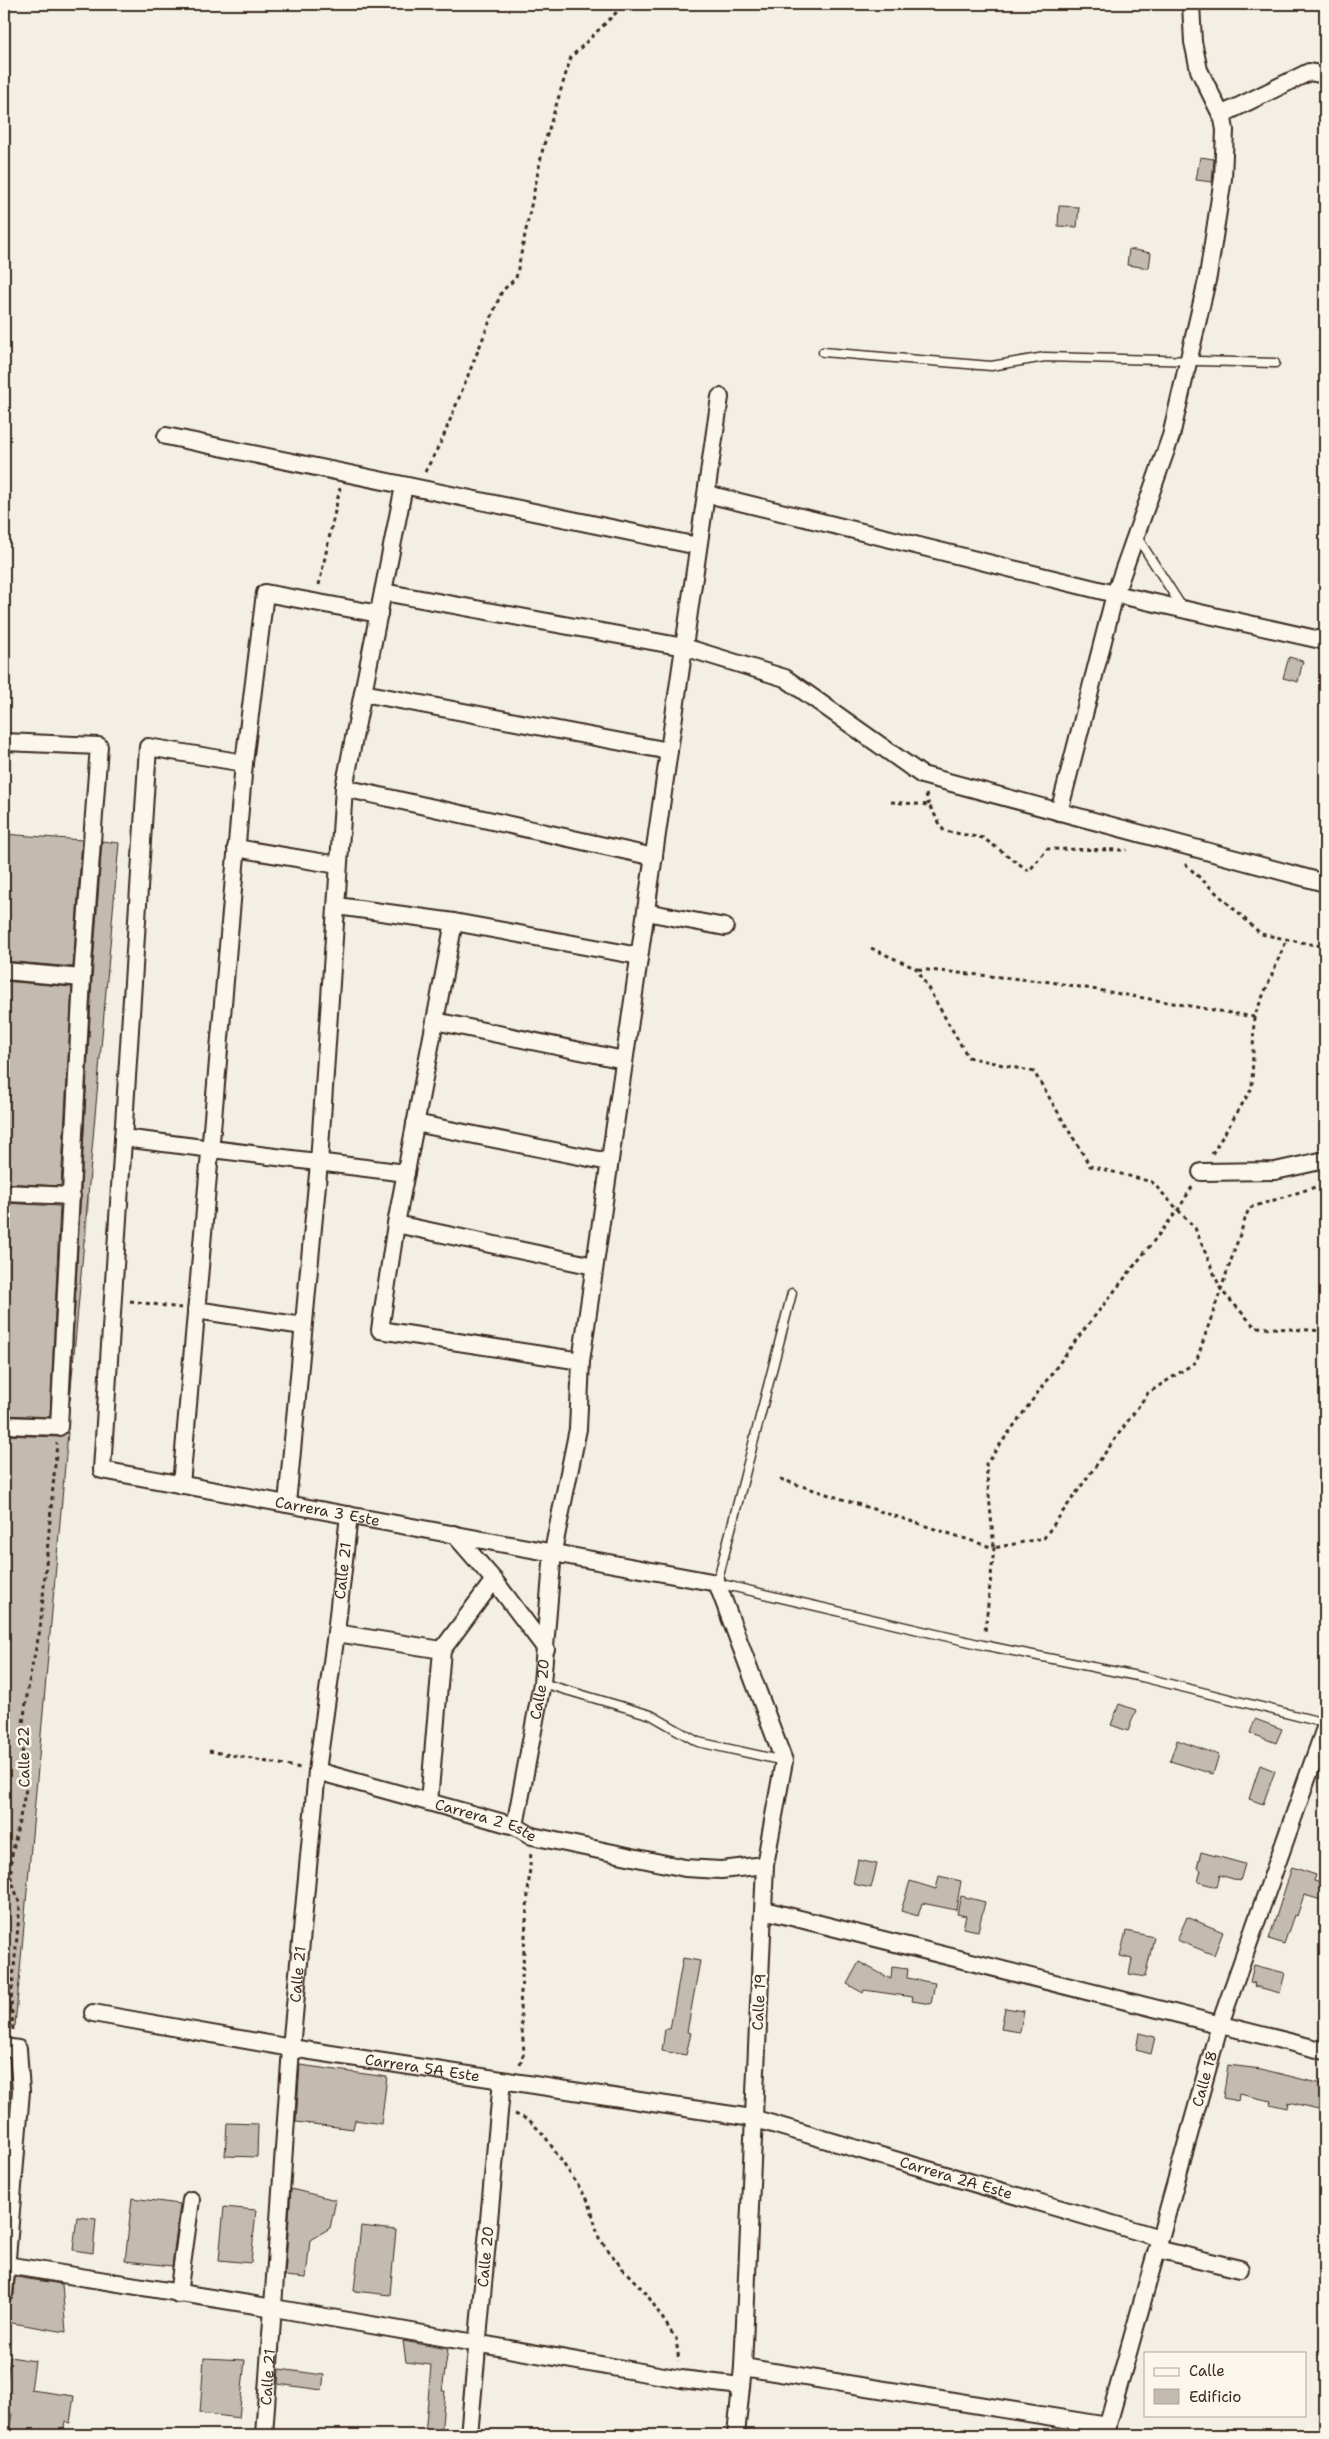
<svg xmlns="http://www.w3.org/2000/svg" width="1329" height="2439" viewBox="0 0 1329 2439" font-family="'Shantell Sans',sans-serif">
<style>
.lines{fill:none;stroke-linecap:round;stroke-linejoin:round}
.canal{stroke:#afa69a;stroke-width:21}
.building{fill:#c3bbb0;stroke:#3b2a1e}
.service-casing{stroke:#3b2a1e;stroke-width:11}
.minor-casing{stroke:#3b2a1e;stroke-width:20}
.path{stroke:#3b2a1e;stroke-width:3;stroke-dasharray:4 4;stroke-linecap:butt}
.service{stroke:#fbf7ec;stroke-width:8}
.minor{stroke:#fbf7ec;stroke-width:16}
.labels{text-anchor:middle;dominant-baseline:central;stroke-width:5;stroke-linejoin:round;paint-order:stroke}
.street-label{font-size:15px;fill:#3b2a1e;stroke:#fbf7ec}
</style>
<rect width="100%" height="100%" fill="#f3efe4"/>
<filter id="ink" filterUnits="userSpaceOnUse"><feTurbulence type="fractalNoise" baseFrequency=".02" numOctaves="2"/><feDisplacementMap in="SourceGraphic" scale="10" xChannelSelector="R" yChannelSelector="G"/><feConvolveMatrix kernelMatrix="1 2 1 2 8 2 1 2 1" color-interpolation-filters="sRGB"/></filter>
<g filter="url(#ink)">
<g class="lines">
<path class="canal" d="M76 1236 79 1197"/>
</g>
<path class="building" d="M1200 157 1214 159 1212 182 1196 180Z
M1059 206 1079 207 1077 227 1058 226Z
M1129 249 1151 253 1149 268 1127 265Z
M1289 657 1303 661 1298 682 1283 678Z
M4 834 82 840 73 967 4 961Z
M102 841 119 843 70 1400 92 979Z
M4 981 72 987 61 1186 4 1183Z
M4 1203 60 1206 50 1417 4 1415Z
M68 1432 15 2026H4V1435L59 1437Z
M1119 1704 1136 1710 1128 1731 1111 1725Z
M1255 1719 1282 1729 1276 1743 1250 1733Z
M1177 1740 1219 1755 1213 1774 1170 1761Z
M1260 1765 1275 1771 1263 1804 1249 1799Z
M1201 1852 1245 1864 1240 1881 1220 1875 1217 1887 1198 1882 1201 1870 1197 1868Z
M858 1860 877 1864 871 1888 853 1884Z
M1292 1867 1316 1875 1314 1881 1325 1884V1901L1304 1895 1297 1916 1294 1915 1284 1944 1269 1939Z
M939 1876 961 1881 956 1910 922 1903 918 1916 901 1911 910 1881 936 1889Z
M961 1896 985 1902 978 1931 963 1928 966 1916 957 1914Z
M1187 1917 1223 1932 1214 1955 1177 1940Z
M1126 1931 1154 1937 1145 1977 1129 1974 1132 1959 1120 1956Z
M683 1958 700 1961 687 2032 691 2033 686 2055 662 2051 665 2029H670Z
M859 1962 891 1979 892 1967 908 1969 907 1978 935 1983 931 2004 912 2001 913 1997 864 1990 863 1993 847 1984Z
M1254 1965 1285 1973 1280 1993 1254 1986 1255 1983 1250 1982Z
M1005 2008 1024 2011 1020 2032 1001 2029Z
M1139 2033 1155 2037 1151 2054 1136 2050Z
M300 2065 387 2077 381 2124 355 2120 353 2129 296 2122Z
M1228 2065 1261 2069 1325 2085 1323 2110 1288 2102 1287 2108 1270 2104 1271 2101 1239 2094 1238 2101 1223 2098Z
M227 2123 258 2124 257 2157 225 2156Z
M291 2189 336 2200 330 2228 310 2240 306 2278 285 2276Z
M132 2198 180 2204 172 2266 125 2261Z
M224 2207 256 2210 251 2263 219 2260Z
M77 2217 96 2219 93 2253 73 2250Z
M361 2226 396 2230 390 2295 354 2291Z
M15 2277 62 2284 66 2332 6 2322 7 2303 14 2295Z
M403 2341 448 2349 442 2391H445L441 2435H425L431 2365 406 2362Z
M10 2357 35 2361 31 2390 74 2396 70 2423 65 2422 63 2435H8L12 2414 4 2413V2401Z
M204 2358 245 2360 239 2418 200 2413Z
M279 2369 324 2375 322 2390 278 2384Z"/>
<g class="lines">
<defs>
<path id="service" d="M823 352 991 366 1045 357 1275 363
M1137 537 1182 607
M792 1293 717 1583 983 1645 1142 1677 1325 1723
M542 1683 651 1715 698 1742 784 1761"/>
<g id="minor">
<path d="M1221 115 1309 72 1325 75"/>
<path d="M166 436 698 546"/>
<path d="M707 494 1115 594 1325 641"/>
<path d="M383 592 684 647 785 678 922 775 1325 883"/>
<path d="M363 693 669 751"/>
<path d="M4 742 99 746 82 978 59 1427 4 1425"/>
<path id="s1" d="M244 763 148 747 102 1470 717 1583 784 1761 765 1865 743 2367 736 2435"/>
<path d="M344 788 654 857"/>
<path d="M1059 812 1115 594 1171 436 1208 276 1223 178 1225 130 1223 119 1199 70 1193 42 1191 4"/>
<path d="M236 848 338 865"/>
<path d="M337 906 454 922 639 956"/>
<path d="M646 912 725 927"/>
<path d="M454 922 396 1224 380 1330 581 1361"/>
<path d="M4 971 82 978"/>
<path d="M435 1021 624 1060"/>
<path d="M415 1123 609 1162"/>
<path d="M123 1138 406 1173"/>
<path d="M1201 1172 1275 1171 1325 1160"/>
<path d="M4 1193 72 1196"/>
<path d="M396 1224 594 1266"/>
<path d="M196 1310 303 1326"/>
<path d="M181 1485 244 763 265 593 379 614"/>
<path d="M287 1504 319 1163 344 788 404 486"/>
<path d="M454 1534 494 1580 546 1649"/>
<path d="M336 1633 442 1650"/>
<path id="s2" d="M317 1771 515 1826 532 1836 685 1868 721 1870 765 1865"/>
<path d="M429 1802 442 1650 494 1580"/>
<path id="s3" d="M515 1826 542 1683 553 1551 578 1429 581 1361 720 397"/>
<path d="M764 1910 1325 2051"/>
<path id="s4" d="M93 2013 291 2048 752 2118 1160 2238"/>
<path d="M4 2047 18 2049 21 2091 4 2294"/>
<path d="M1157 2249 1240 2269"/>
<path d="M6 2265 274 2308 681 2379 741 2386"/>
<path d="M178 2294 191 2200"/>
<path d="M743 2367 1108 2426"/>
<path id="s5" d="M264 2435 291 2048 317 1771 336 1633 349 1515"/>
<path id="s6" d="M469 2435 502 2080"/>
<path id="s7" d="M1105 2435 1220 2024 1325 1728"/>
</g>
</defs>
<use href="#service" class="service-casing"/>
<use href="#minor" class="minor-casing"/>
<path class="path" d="M425 472 442 440 502 291 516 278 543 148 571 57 625 4
M319 585 340 488
M926 794 929 805
M891 802 929 805 944 831 983 838 1029 871 1047 849 1127 850
M1185 864 1261 934 1325 947
M871 948 917 969 968 1057 1034 1072 1090 1166 1152 1182 1195 1228 1221 1290 1255 1327 1325 1331
M918 969 1051 982 1254 1017 1287 939
M1212 1154 1252 1088 1254 1017
M1192 1187 1178 1210 1076 1340 986 1464 994 1548 1044 1538 1148 1393 1196 1362 1249 1208 1325 1184
M130 1301 181 1308
M780 1479 994 1548 985 1632
M209 1751 301 1768
M13 2030 11 2000 20 1905 11 1878V1859L26 1789 21 1736 30 1676 40 1630 57 1443
M520 2065 524 2052 520 2006 531 1852
M515 2114 529 2120 544 2135 589 2202 599 2238 622 2268 646 2293 676 2339 679 2361"/>
<use href="#service" class="service"/>
<use href="#minor" class="minor"/>
</g>
</g>
<g class="labels">
<g class="street-label">
<text stroke="none"><textPath href="#s1" startOffset="1051">Carrera 3 Este</textPath></text>
<text stroke="none"><textPath href="#s5" startOffset="868">Calle 21</textPath></text>
<text stroke="none"><textPath href="#s3" startOffset="139">Calle 20</textPath></text>
<text transform="translate(24 1757) rotate(-91)">Calle 22</text>
<text stroke="none"><textPath href="#s2" startOffset="176">Carrera 2 Este</textPath></text>
<text stroke="none"><textPath href="#s5" startOffset="462">Calle 21</textPath></text>
<text transform="translate(759 2002) rotate(-87)">Calle 19</text>
<text stroke="none"><textPath href="#s4" startOffset="334">Carrera 5A Este</textPath></text>
<text stroke="none"><textPath href="#s7" startOffset="370">Calle 18</textPath></text>
<text stroke="none"><textPath href="#s4" startOffset="880">Carrera 2A Este</textPath></text>
<text stroke="none"><textPath href="#s6" startOffset="179">Calle 20</textPath></text>
<text stroke="none"><textPath href="#s5" startOffset="58">Calle 21</textPath></text>
</g>
</g>
<rect width="1329" height="2439" fill="none" stroke="#fbf7ec" stroke-width="20"/>
<rect x="10" y="10" width="1309" height="2419" fill="none" stroke="#3b2a1e" stroke-width="2" filter="url(#ink)"/>
<rect x="1144" y="2352" width="162" height="65" fill="#fbf7ec" stroke="#aea59a"/>
<rect x="1154" y="2368" width="25" height="8" fill="#fbf7ec" stroke="#aea59a"/>
<text x="1189" y="2376" font-size="15" fill="#3b2a1e">Calle</text>
<rect x="1154" y="2389" width="25" height="15" fill="#c3bbb0" stroke="#aea59a"/>
<text x="1189" y="2402" font-size="15" fill="#3b2a1e">Edificio</text>
</svg>
